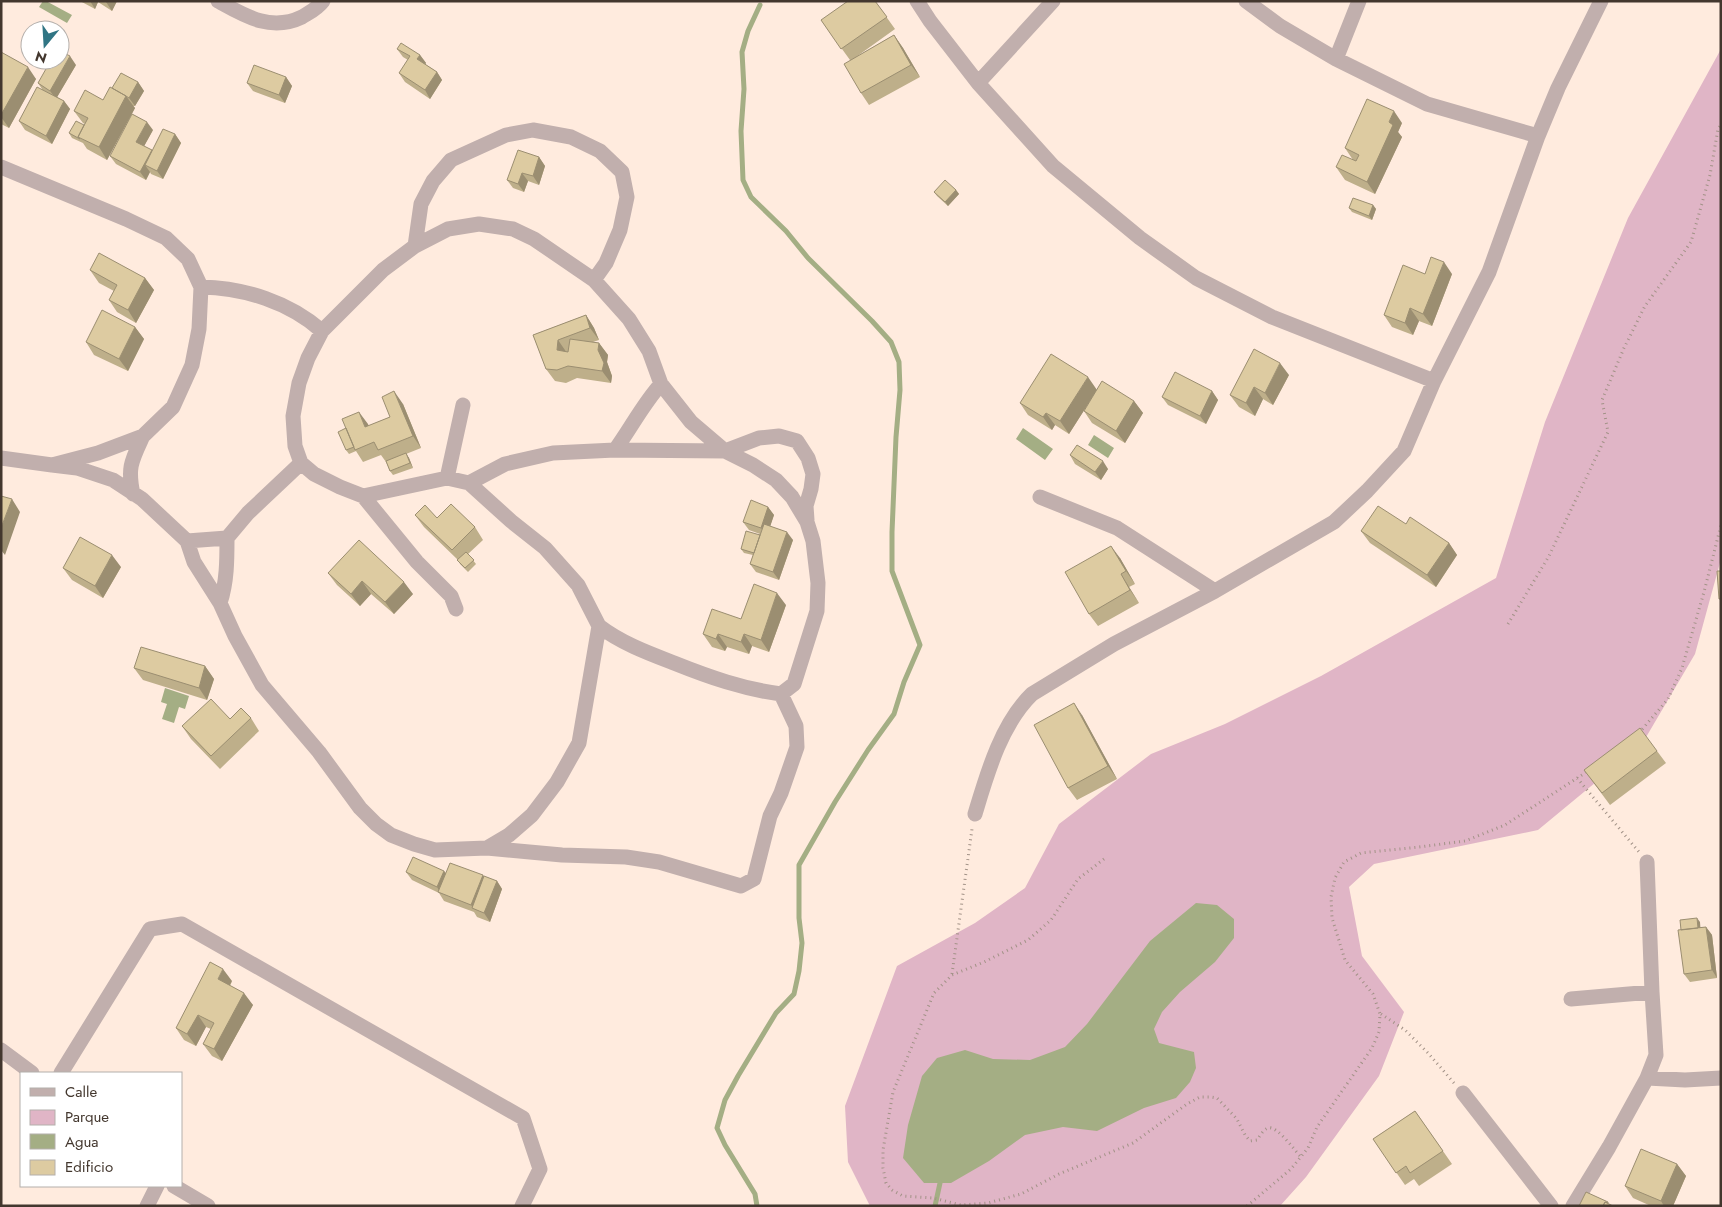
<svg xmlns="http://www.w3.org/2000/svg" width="1722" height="1207" viewBox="0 0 1722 1207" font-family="Jost,sans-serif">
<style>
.green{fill:#e0b5c6}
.water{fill:#a4ae84}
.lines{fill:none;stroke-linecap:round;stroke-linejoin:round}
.stream{stroke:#a4ae84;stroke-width:5}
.path{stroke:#a29287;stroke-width:3;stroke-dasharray:1 4;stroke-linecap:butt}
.minor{stroke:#c1afad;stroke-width:15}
.wall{fill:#beaf8a}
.shaded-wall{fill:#9b8e71}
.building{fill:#ddcba1;stroke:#9b8e71}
</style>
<rect width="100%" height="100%" fill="#ffebde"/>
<path class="green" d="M1721 49V559L1695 654 1642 744 1538 830 1374 864 1349 887 1362 956 1404 1012 1379 1076 1306 1177 1280 1206H870L848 1162 845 1106 897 966 975 923 1025 888 1059 824 1151 754 1225 724 1321 676 1496 578 1545 422 1628 218Z"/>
<path class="water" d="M43 1H46L72 15 67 23 39 7Z
M1023 428 1053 449 1045 460 1016 439Z
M1094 435 1114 448 1108 458 1088 445Z
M165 688 189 696 185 709 179 707 174 723 162 719 167 704 161 702Z
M1196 903 1217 905 1234 919V938L1215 962 1180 992 1162 1012 1154 1029 1159 1043 1194 1052 1196 1068 1190 1082 1176 1098 1144 1108 1097 1131 1063 1127 1025 1135 989 1161 951 1183H924L903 1158 908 1125 922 1076 937 1058 965 1050 993 1059 1030 1060 1065 1047 1087 1024 1150 941Z"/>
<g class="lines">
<path class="stream" d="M757 1206 755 1194 725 1145 717 1128 725 1100 738 1076 776 1013 794 994 799 971 802 943 799 918V865L835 802 868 750 894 714 904 682 920 645 892 571V532L896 437 900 390 899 362 891 342 872 321 808 258 786 231 751 197 743 180 741 131 744 89 742 52 748 31 760 5
M935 1206 940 1183"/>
<path class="path" d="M1508 624 1549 556 1608 432 1602 400 1624 348 1645 306 1691 242 1710 175 1718 129 1721 125
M1639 733 1668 699 1682 668 1704 592 1721 525
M1577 778 1639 852
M1104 859 1078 879 1051 920 1028 940 984 962 952 975 934 993 893 1092 883 1150V1168L886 1183 892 1190 903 1196 933 1198 961 1205 988 1203 1021 1194 1059 1174 1133 1143 1187 1104 1200 1097H1211L1217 1098 1237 1119 1245 1135 1250 1141 1257 1140C1260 1136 1263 1130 1268 1128 1277 1125 1295 1151 1301 1157
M952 974 972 829
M1381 1014 1405 1030 1428 1053 1454 1083
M1247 1206 1291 1169 1308 1148 1317 1127 1372 1048 1379 1032 1380 1014 1373 994 1345 960 1332 918 1331 897 1335 878 1344 862 1361 853 1419 847 1465 841 1505 825 1588 771"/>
<path class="minor" d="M218 1C245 16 271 32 302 17 310 12 317 9 323 1
M917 1 930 21 978 83 1053 166 1140 238 1196 278 1272 317 1434 381
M1246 1 1280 26 1336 59 1427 104 1538 136
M1336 59 1359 1
M978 83 1053 1
M1 167 126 219 166 238 188 259 201 287 199 329 192 365 173 407 143 436 98 453 52 465 1 458
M415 246 421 204 433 181 451 160 506 135 533 130 571 137 600 151 622 172 627 197 620 230 606 263 594 280
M201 287C245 288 289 302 322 331
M615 450C631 428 643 404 661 384
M52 465 77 468 113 480 142 499 187 541 194 562 220 603 235 636 262 685 319 752 360 808 376 824 391 835 414 844 435 850 487 848 562 855 626 857 659 862 741 886 754 879 770 816 781 793 797 747 796 726 781 694
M447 478 463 405
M469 483 505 464 553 453 615 450 725 451 759 438 779 436 797 441 808 458 813 474 811 489 806 506 807 520
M133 494C127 467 132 460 143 436
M363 496 417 562 451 596 456 609
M1040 497 1117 528 1215 591
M187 541 227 538 248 513 301 463
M220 603C227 582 227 560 227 538
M975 814C987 774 1001 724 1032 694L1114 644 1215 591 1334 522 1367 491 1404 451 1434 381 1489 272 1538 136 1558 88 1601 1
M487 848 509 835 532 815 557 782 579 743 599 626 578 585 545 548 511 521 469 483 447 478 363 496 340 487 314 474 301 463 295 446 293 416 299 383 308 358 322 331 383 270 415 246 448 229 479 224 513 229 534 239 594 280 629 319 649 351 661 384 691 422 725 451 753 465 776 480 792 497 807 522 813 541 818 583 817 611 794 684 781 694C743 689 709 677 674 663 648 653 621 643 599 626
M1571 999 1652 992
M1 1050 32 1073
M61 1073 150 929 182 924 523 1118 540 1169 522 1206
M1647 1078 1685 1080 1721 1078
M1463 1093 1551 1206
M174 1186 208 1206
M147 1206 157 1186
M1573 1206 1609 1147 1647 1078 1656 1055 1652 992 1647 862"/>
</g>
<path class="wall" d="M80 1H117L112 11 98 2 95 9Z
M875 1 895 29 856 57 894 35 903 48 920 77 869 105 861 93 850 60 821 20Z
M397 49 420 55 426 63 425 64 437 72 442 80 430 99 405 82 399 73 408 60 403 57Z
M1 52 36 79 9 128 1 124Z
M76 65 57 97 64 101 70 109 52 144 25 130 19 121 42 89 38 83Z
M286 77 292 86 285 103 253 91 247 83Z
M138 82 144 91 135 106H133L135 108 107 160 87 149 83 143 72 138 69 133 84 125 85 124 83 123 74 111 103 100 112 88Z
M1402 123 1398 132 1402 137 1375 194 1345 180 1336 167 1353 160 1345 148Z
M153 130 144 146 152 151 175 134 181 143 163 179 151 174 150 172 146 180 116 164 110 156Z
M539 157 545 166 539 185 528 181 524 192 513 188 507 180Z
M956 190 959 194 948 206 937 196 934 192Z
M1373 205 1376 209 1372 220 1352 212 1349 208Z
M90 270 145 278 154 290 136 323 117 312 109 300 114 291 99 283Z
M1425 274H1452L1432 326 1419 321 1413 335 1392 327 1384 315Z
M586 315 594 328 599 340 593 342 599 343 608 355 607 362 612 376 611 383 577 378 566 383 555 381 546 369 533 335Z
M135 327 144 339 128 371 94 355 86 342Z
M1289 375 1273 405 1263 399 1255 416 1239 407 1230 395Z
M1097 390 1069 434 1055 425 1052 430 1028 415 1020 403Z
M1212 391 1218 400 1206 424 1168 405 1162 397Z
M1134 401 1143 413 1125 443 1092 423 1084 411Z
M403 404 421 448 406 454 409 458 413 468 393 475 390 471 386 462 381 455 363 462 356 451 349 454 346 450 368 424V426L390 417Z
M1070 455 1108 469 1101 480 1075 464Z
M768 507 774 515 770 526 793 540 779 580 756 572 750 564 753 555 744 553 741 549 760 534 749 530 743 522Z
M415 515 437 518 475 527 483 540 468 554 476 564 468 572 460 564 458 560 424 527Z
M1406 524 1449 543 1457 555 1436 587 1370 543 1361 531Z
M1120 558 1135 584 1129 587 1139 603 1098 626 1089 614Z
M121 567 103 598 72 580 63 568Z
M328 573 413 594 394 614 371 594 360 606 337 585Z
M786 605 769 652 752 646 749 654 727 647 725 651 712 647 703 634 741 619Z
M205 666 214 679 207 700 143 680 134 668Z
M1082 715 1117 779 1077 800 1068 788Z
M251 718 259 731 220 769 191 739 182 726 230 719Z
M1657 751 1666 763 1610 805 1584 770Z
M444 871 446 873 483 875 484 877 497 881 502 889 490 922 477 917 474 912 444 901 439 893 412 880 406 872Z
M1700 922V927H1706L1712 935 1717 978 1690 982 1684 974 1681 930Z
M232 981 230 986 253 1005 222 1061 212 1056 203 1044 211 1029 206 1027 196 1046 184 1040 176 1028Z
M1415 1111 1452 1164 1419 1186 1414 1179 1405 1185 1373 1139Z
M1677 1164 1686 1176 1673 1206H1651L1633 1198 1625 1186Z"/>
<path class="shaded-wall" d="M90 1H98V2L95 9Z
M107 1H117L112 11 106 2Z
M894 35 903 48 920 77 911 65Z
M420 55 426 63 423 68 417 59Z
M70 56 76 65 56 99 50 91Z
M28 67 36 79 9 128 1 117V115Z
M437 72 442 80 430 99 425 90Z
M286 77 292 86 285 103 279 95Z
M138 82 144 91 135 106 129 98Z
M126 96 135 108 107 160 99 147Z
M64 101 70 109 52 144 46 136Z
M1394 111 1402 123 1398 132 1402 137 1375 194 1367 182 1389 122Z
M147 122 153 130 142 150 136 142Z
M175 134 181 143 163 179 157 171Z
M152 150 158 158 145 165 150 172 146 180 140 172Z
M539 157 545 166 539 185 533 176Z
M522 173 528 181 524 192 518 184Z
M956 190 959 194 948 206 945 202Z
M1373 205 1376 209 1372 220 1369 216Z
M1444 262 1452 274 1432 326 1423 314Z
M145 278 154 290 136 323 128 310Z
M1410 308 1419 321 1413 335 1405 323Z
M586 315 594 328 599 340 590 328Z
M135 327 144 339 128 371 119 359Z
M558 340 567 353 557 350Z
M599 343 608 355 607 362 612 376 611 383 602 371 598 350Z
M1280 363 1289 375 1273 405 1265 393Z
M1088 377 1097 390 1069 434 1060 421Z
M1254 387 1263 399 1255 416 1246 403Z
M394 391 403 404 421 448 413 436Z
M1212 391 1218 400 1206 424 1200 416Z
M1134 401 1143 413 1125 443 1116 431Z
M359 412 368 424 374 439 365 427Z
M1046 413 1055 425 1052 430 1043 417Z
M406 453 409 458 413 468 410 463Z
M1103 461 1108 469 1101 480 1095 472Z
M12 499 20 512 5 555 1 550V528Z
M768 507 774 515 767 536 761 528Z
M787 532 793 540 779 580 773 572Z
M1449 543 1457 555 1436 587 1427 575Z
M1111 546 1120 558 1135 584 1126 571Z
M112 555 121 567 103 598 95 586Z
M1121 574 1129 587 1139 603 1130 590Z
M362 581 371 594 360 606 351 594Z
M404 582 413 594 394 614 385 602Z
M777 593 786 605 769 652 761 640Z
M718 634 727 647 725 651 716 639Z
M744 634 752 646 749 654 741 642Z
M205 666 214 679 207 700 199 688Z
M1074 703 1082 715 1117 779 1108 766Z
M444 871 450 880 441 894 437 887Z
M483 875 488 884 474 909 471 905Z
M497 881 502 889 490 922 484 913Z
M1697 918 1700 922 1701 936 1698 932Z
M1706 927 1712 935 1717 978 1712 970Z
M223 969 232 981 226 992 218 979Z
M244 993 253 1005 222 1061 214 1049Z
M198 1015 206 1027 196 1046 187 1034Z
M1677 1164 1686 1176 1673 1206H1664L1661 1201Z"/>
<path class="building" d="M848 1H875L887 17 841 49 821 20Z
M894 35 911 65 861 93 844 64Z
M401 43 420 55 417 59 437 72 425 90 399 73 410 56 397 49Z
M60 51 70 56 50 91 38 83 51 60H60Z
M1 52 28 67 1 115Z
M254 65 286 77 279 95 247 83Z
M121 73 138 82 129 98 126 96 112 88Z
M37 87 64 101 46 136 19 121Z
M110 87 126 96 99 147 78 137 88 118 74 111 85 90 103 100Z
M1367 99 1394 111 1389 122 1393 125 1367 182 1336 167 1342 155 1356 161 1359 155 1345 148Z
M132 114 147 122 136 142 152 150 140 172 110 156Z
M76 121 84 125 78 137 80 139 69 133Z
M163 129 175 134 157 171 145 165Z
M518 150 539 157 533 176 522 173 518 184 507 180Z
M945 180 956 190 945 202 934 192Z
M1353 198 1373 205 1369 216 1349 208Z
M99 253 145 278 128 310 109 300 117 285 90 270Z
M1431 257 1444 262 1423 314 1410 308 1405 323 1384 315 1403 265 1425 274Z
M102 310 135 327 119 359 86 342Z
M586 315 590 328 558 340 557 350 568 352 570 339 599 343 598 350 604 363 602 371 568 366 557 370 546 369 533 335Z
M1254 349 1280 363 1265 393 1254 387 1246 403 1230 395Z
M1051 354 1088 377 1060 421 1046 413 1043 417 1020 403Z
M1175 372 1212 391 1200 416 1162 397Z
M1102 381 1134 401 1116 431 1084 411Z
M394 391 413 436 378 450 374 442 355 450 342 419 359 412 365 427 390 417 382 397Z
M346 428 354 447 346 450 338 432Z
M1077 445 1103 461 1095 472 1070 455Z
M406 453 410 463 390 471 386 461Z
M1 496 12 499 1 528Z
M751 500 768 507 761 528 743 522Z
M451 504 475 527 452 550 415 515 425 505 437 518Z
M1378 506 1406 524 1410 517 1449 543 1427 575 1361 531Z
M764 524 787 532 773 572 750 564Z
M746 531 760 535 754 553 741 549Z
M80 537 112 555 95 586 63 568Z
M359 540 404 582 385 602 362 581 351 594 328 573Z
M1111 546 1126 571 1121 574 1130 590 1089 614 1065 572Z
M466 552 474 560 465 568 457 560Z
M1717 571H1721V599H1719Z
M754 584 777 593 761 640 744 634 741 642 718 634 716 639 703 634 712 609 741 619Z
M141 647 205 666 199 688 134 668Z
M211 699 230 719 241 708 251 718 211 756 182 726Z
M1074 703 1108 766 1068 788 1034 725Z
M1640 728 1657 751 1602 793 1584 770Z
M413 857 444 871 437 887 406 872Z
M450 863 483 875 471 905 438 892Z
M484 876 497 881 484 913 472 908Z
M1697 918 1698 928 1681 930 1680 920Z
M1706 927 1712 970 1684 974 1678 930Z
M210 962 223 969 218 979 244 993 214 1049 203 1044 214 1023 198 1015 187 1034 176 1028Z
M1415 1111 1443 1151 1410 1173 1406 1166 1396 1173 1373 1139Z
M1641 1149 1677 1164 1661 1201 1625 1186Z
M1586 1192 1608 1202V1203L1605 1202 1603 1206H1579Z
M1605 1202 1613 1206H1603Z"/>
<rect width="1722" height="1207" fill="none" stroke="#43372e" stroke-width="5"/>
<rect x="20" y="1072" width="162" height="115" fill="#ffffff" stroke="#b4afab"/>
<rect x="30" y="1088" width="25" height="8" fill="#c1afad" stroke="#b4afab"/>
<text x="65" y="1097" font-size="15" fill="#43372e">Calle</text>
<rect x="30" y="1110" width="25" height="15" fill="#e0b5c6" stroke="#b4afab"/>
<text x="65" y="1122" font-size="15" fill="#43372e">Parque</text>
<rect x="30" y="1134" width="25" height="15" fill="#a4ae84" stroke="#b4afab"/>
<text x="65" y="1147" font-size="15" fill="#43372e">Agua</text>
<rect x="30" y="1160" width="25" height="15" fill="#ddcba1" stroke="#b4afab"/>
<text x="65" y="1172" font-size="15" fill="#43372e">Edificio</text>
<g transform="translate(45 45) rotate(198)"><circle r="24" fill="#ffffff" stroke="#b4afab"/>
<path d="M0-4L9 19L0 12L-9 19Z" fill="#307584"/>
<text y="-8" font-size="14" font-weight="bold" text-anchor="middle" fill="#43372e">N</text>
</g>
</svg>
